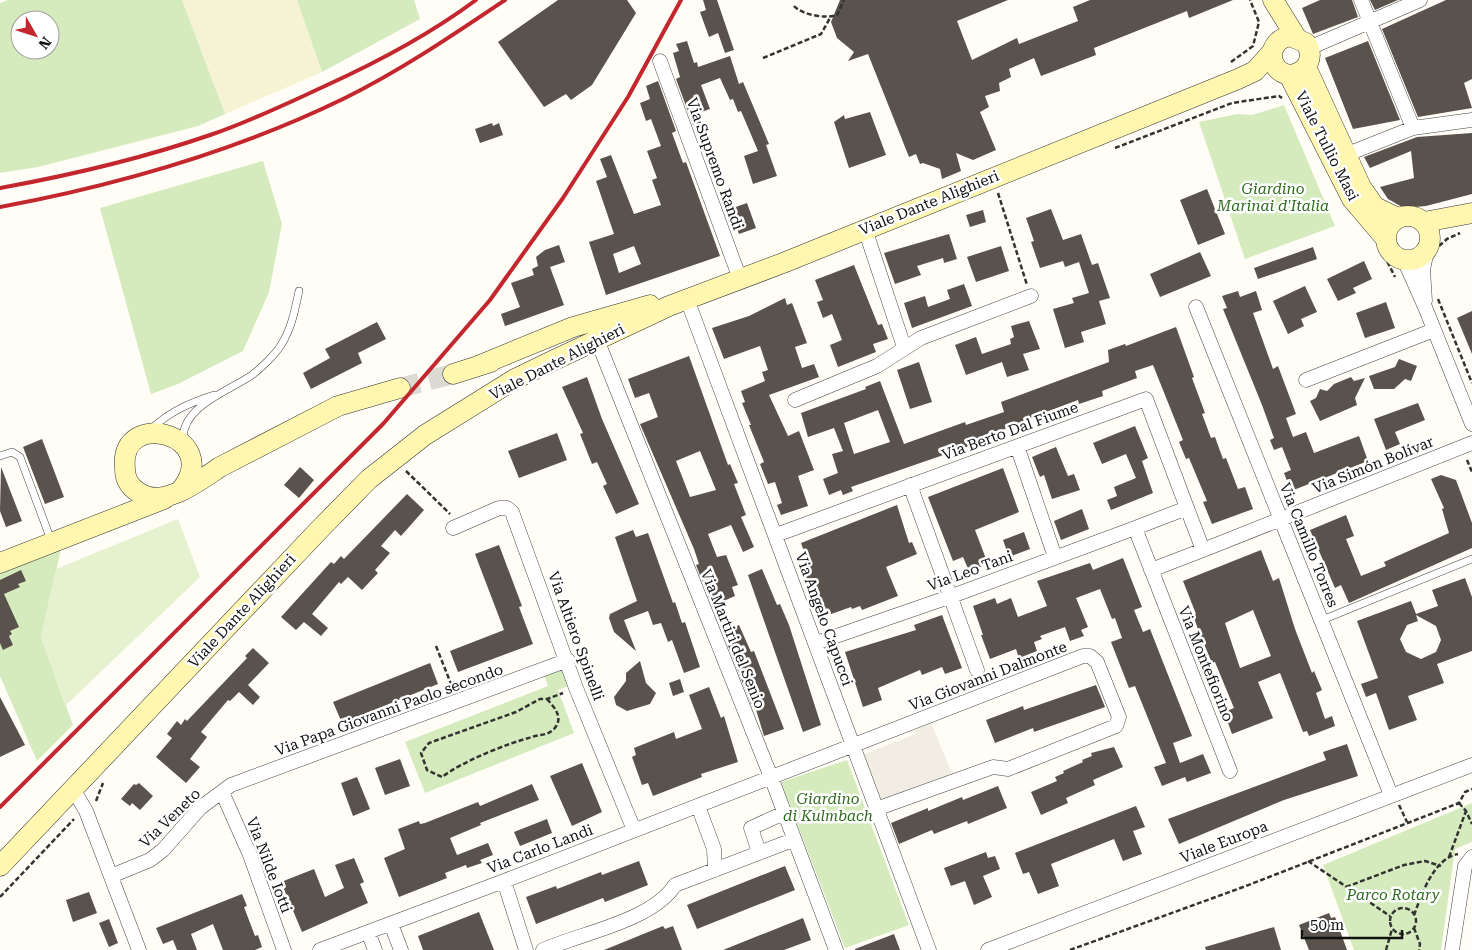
<svg xmlns="http://www.w3.org/2000/svg" width="1472" height="950" viewBox="0 0 1472 950" font-family="'Roboto Serif',serif">
<style>
.farmland{fill:#f6f3d4}
.green{fill:#d5ebbd;fill-rule:evenodd}
.pitch{fill:#e6f2cf}
.plaza{fill:#f1ede2}
.building{fill:#5a524d;fill-rule:evenodd}
.lines{fill:none;stroke-linecap:round;stroke-linejoin:round}
.secondary-tunnel{stroke:#dbdad3;stroke-width:20;stroke-dasharray:20 10;stroke-linecap:butt}
.lane-casing{stroke:#444;stroke-width:8}
.street-casing{stroke:#444;stroke-width:15}
.secondary-casing{stroke:#333;stroke-width:21}
.path{stroke:#333;stroke-width:2.5;stroke-dasharray:5 2.5;stroke-linecap:butt}
.lane{stroke:#fff;stroke-width:7}
.street{stroke:#fff;stroke-width:14}
.secondary{stroke:#fff6b0;stroke-width:20}
.rail{stroke:#c4262e;stroke-width:4}
.labels{text-anchor:middle;dominant-baseline:central;stroke-width:5;stroke-linejoin:round;paint-order:stroke}
.street-label{font-size:15px;fill:#111;stroke:#fff}
.park-label{font-size:15px;font-style:italic;fill:#2f6b1f;stroke:#fff}
</style>
<rect width="100%" height="100%" fill="#fffdf5"/>
<path class="farmland" d="M182 0H297L322 72 225 114Z"/>
<path class="green" d="M8 0H182L225 114 198 126 38 167 0 173V3ZM20 20H50V50H20Z
M297 0H414L420 19 322 72Z
M1284 105 1335 226 1245 259 1199 122 1237 114 1252 115Z
M263 161 282 224 269 292 243 351 178 384 151 394 100 208Z
M62 545 41 637 73 725 37 761 0 676V570Z
M561 669 568 686 558 690 574 733 425 793 405 742 548 686 544 675Z
M847 760 909 925 845 948 781 782Z
M1472 803V842L1455 849 1441 950H1354L1323 865Z"/>
<path class="pitch" d="M178 519 200 577 65 706 41 637 56 569Z"/>
<path class="plaza" d="M931 723 957 786 886 814 862 755 916 734 915 730Z"/>
<path class="building" d="M558 0H627L636 13 592 85 571 100 566 94 544 107 498 42Z
M703 0H717L734 50 725 53 718 33 709 37 700 12 706 10Z
M840 0H1008L957 21 972 60 1017 38 1019 44 1078 21 1073 7 1090 0H1233L1189 18 1187 11 1094 48 1096 55 1041 76 1034 58 1009 69 1011 77 999 83 1000 91 985 96 989 107 980 112 996 150 973 160 956 153 961 171 942 179 940 169 923 163 920 164 916 154 909 157 868 54 848 61 854 52 837 38 831 22Z
M1320 0H1352L1358 17 1313 34 1302 8Z
M1370 0H1398L1375 10Z
M1446 0H1472V79L1464 83 1472 108 1418 117 1382 29Z
M687 41 694 63 697 62 698 67 730 56 739 84 743 82 769 144 766 145 777 176 753 184 744 156 758 151 741 111 738 112 733 99 730 100 720 78 701 85 710 109 698 113 701 123 693 125 676 79 680 77 673 53 679 51 676 44Z
M1368 41 1400 120 1353 129 1325 58Z
M658 81 676 131 672 133 683 163 686 162 720 256 606 295 589 242 614 234 596 181 607 177 600 159 611 155 634 214 661 205 652 180 657 178 647 151 661 146 651 119 646 121 640 103 650 99 646 86ZM634 246 641 264 619 273 613 254Z
M870 112 886 155 849 168 834 122 844 115 845 119Z
M492 123 493 126 499 123 503 135 480 143 475 129Z
M1472 133V194L1426 206 1404 208 1388 199 1380 187 1414 178 1411 151 1370 168 1364 157 1417 137Z
M1207 189 1225 234 1198 245 1180 200Z
M747 203 756 228 739 234 730 209Z
M1051 209 1063 240 1081 234 1092 265 1098 263 1110 298 1099 301 1106 324 1081 332 1084 342 1065 348 1053 309 1074 303 1072 298 1089 293 1079 262 1065 267 1063 261 1040 268 1031 242 1034 241 1026 218Z
M983 210 986 222 970 227 966 215Z
M949 234 957 259 944 263 943 258 917 266 921 275 895 284 884 253Z
M559 245 565 262 550 267 564 305 505 326 501 314 520 307 511 283 534 275 532 269 538 266 536 257 545 250Z
M1001 246 1009 271 976 282 967 257Z
M1313 247 1317 259 1258 279 1254 268Z
M1200 252 1211 276 1160 297 1150 274Z
M1364 261 1372 279 1353 288 1356 293 1338 301 1327 279Z
M854 265 878 325 882 324 888 339 873 344 876 352 838 367 830 345 842 340 832 314 823 318 817 302 823 300 815 280Z
M964 284 972 306 912 328 904 303 925 296 928 307 950 299 947 290Z
M1305 286 1317 312 1301 319 1304 326 1288 334 1273 301Z
M1238 291 1240 297 1256 291 1262 310 1253 313 1273 369 1278 366 1296 414 1286 418 1293 437 1306 432 1314 453 1359 436 1368 461 1291 491 1284 473 1291 470 1282 447 1274 450 1270 440 1274 438 1262 405 1223 309 1227 308 1222 296Z
M785 298 787 305 792 303 807 343 795 347 802 368 814 364 819 377 769 395 788 436 799 431 814 470 798 476 808 506 781 515 777 505 782 503 775 482 768 484 760 464 764 462 749 425H751L742 403 745 402 741 391 765 381 762 372 768 370 760 346 724 359 712 328 749 316Z
M1386 302 1395 328 1365 338 1356 313Z
M1472 311V354L1457 318Z
M1029 321 1040 349 1023 354 1029 370 1007 377 1002 362 966 375 955 345 976 337 982 354 1011 344 1010 339 1014 337 1011 326Z
M377 322 386 339 358 353 362 363 311 389 303 373 330 358 325 349Z
M1176 327 1194 377 1192 378 1205 413 1202 414 1211 438 1215 437 1223 459 1226 458 1238 489 1245 487 1253 509 1212 524 1203 502 1207 501 1189 458 1186 459 1179 442 1183 440 1153 365 1135 371 1137 378 1102 391 1103 396 1079 404 1078 400 1030 418 1000 431 1001 435 851 487 853 491 843 495 841 490 829 495 823 479 838 473 832 454 843 451 834 428 808 437 801 413 866 389 865 387 880 381 904 444 965 422 966 425 1004 412 1001 402 1109 362 1108 350 1125 344 1126 346ZM878 410 890 442 854 454 844 423Z
M689 356 728 465 730 464 738 483 734 484 746 515 741 517 754 547 743 552 731 525 708 534 717 557 726 555 738 585 732 587 735 596 712 606 696 565 699 564 694 549 640 424 658 417 649 393 635 398 628 379ZM700 451 716 490 690 497 676 461Z
M1399 359 1417 366 1411 381 1405 379 1394 389H1374L1369 376 1395 367Z
M919 362 932 402 910 409 897 370Z
M587 377 602 419 639 504 616 514 603 486 607 484 597 462 592 464 580 434 583 433 562 387Z
M1351 377 1354 381 1365 378 1355 398 1357 405 1320 421 1310 401 1316 398 1320 389 1327 391 1334 384Z
M1418 403 1425 420 1395 432 1400 444 1386 450 1374 419Z
M1135 426 1148 458 1142 461 1153 493 1111 510 1107 500 1117 496 1114 487 1136 478 1126 454 1102 464 1093 443Z
M557 433 567 460 519 478 508 451Z
M42 439 64 497 45 504 23 447Z
M1056 447 1068 476 1074 474 1080 490 1052 499 1044 475 1040 477 1032 457Z
M1 467 22 521 6 527 0 511Z
M300 467 314 480 299 498 284 485Z
M1003 468 1019 512 975 530 988 564 969 571 963 557 953 561 928 497Z
M1441 475 1456 480 1472 523V548L1349 603 1341 585 1335 588 1310 530 1346 515 1354 536 1346 539 1361 576 1386 566 1384 562 1449 533 1442 509 1444 508 1431 479Z
M407 494 424 510 401 536 395 530 381 546 390 553 375 570 378 573 362 590 348 577 341 584 339 582 312 614 328 628 321 636 304 622 296 630 281 617 331 562 334 564 341 556 344 559Z
M897 505 909 543 912 542 917 554 886 567 898 596 862 610 860 606 852 609 851 607 820 618 805 574 811 572 801 543Z
M1082 509 1089 529 1061 540 1054 521Z
M633 530 636 537 648 533 673 603 675 602 682 623 685 622 700 667 684 673 672 640 668 642 661 623 653 625 648 611 624 620 636 651 614 632 609 618 610 614 637 601 615 537Z
M1024 532 1030 549 1009 557 1003 540Z
M499 545 522 606 519 607 533 644 458 672 450 651 504 630 475 554Z
M1261 550 1273 581 1279 578 1295 629 1312 673 1314 671 1322 690 1316 693 1325 719 1332 716 1335 726 1309 736 1307 731 1303 732 1280 673 1258 682 1273 718 1232 734 1224 712 1234 708 1215 662 1212 663 1199 632 1193 615 1196 614 1183 581ZM1253 610 1271 656 1240 668 1225 623Z
M1123 558 1142 607 1134 610 1143 632 1150 629 1192 736 1173 743 1180 763 1203 754 1211 773 1187 782 1185 777 1162 786 1154 767 1166 763 1135 686 1129 688 1111 642 1122 638 1115 618 1112 619 1100 589 1076 598 1088 627 1081 630 1084 636 1070 641 1065 627 1040 636 1042 639 1034 642 1037 651 1019 658 1016 649 990 659 981 635H983L973 606 995 598 997 604 1011 598 1018 617 1047 606 1037 581 1090 563 1093 570Z
M762 569 777 605 780 604 789 625 821 725 803 732 748 575Z
M21 570 26 581 18 584 20 587 4 594 19 627 10 631 12 634 9 636 13 645 3 650 0 643V580Z
M1465 578 1472 597V651L1437 664 1444 683 1408 696 1417 720 1389 730 1376 693 1366 697 1361 684 1378 678 1357 621 1411 601 1416 614 1438 606 1432 590ZM1416 615 1436 626 1441 640 1436 652 1421 659 1406 652 1400 639 1407 625 1418 621Z
M942 615 962 668 945 674 942 667 922 675 920 670 878 688 882 700 863 707 845 652 916 630 914 625Z
M739 625 751 652 754 651 784 729 764 736 754 703 751 704 723 633Z
M253 648 269 663 248 685 260 697 253 705 239 692 230 701 228 700 201 732 207 737 190 759 200 767 186 783 156 757 172 738 167 734 177 721 181 725 185 719 187 721 247 658 245 656Z
M640 661 646 683 656 693 650 704 627 711 616 705 614 697 626 681V673Z
M430 663 438 684 342 723 333 702Z
M680 679 684 692 673 696 669 683Z
M1096 685 1105 707 1034 732 1033 728 995 743 986 720 1023 706 1024 710Z
M709 687 721 718 724 716 738 762 701 774 702 777 653 796 648 783 642 785 632 757 636 755 634 748 674 732 676 739 702 729 689 695Z
M0 697 25 745 0 757Z
M1347 744 1358 776 1284 800 1179 844 1168 819 1326 760 1323 752Z
M1114 747 1123 767 1093 780 1095 785 1066 798 1068 803 1041 815 1031 792 1057 781 1055 777 1064 773 1063 771 1083 762 1082 760 1092 756 1091 753Z
M400 759 410 786 385 795 375 768Z
M582 763 602 812 572 826 550 776Z
M357 777 370 809 353 816 341 783Z
M139 783 153 796 140 810 132 803 130 806 121 799 134 784 136 785Z
M532 784 539 800 480 823 481 825 450 838 457 855 488 843 493 855 480 860 482 863 467 868 466 865 445 873 447 878 399 897 384 858 405 849 398 829 419 821 420 824 425 823 478 802 480 806Z
M998 786 1007 808 968 824 967 821 934 834 932 830 899 844 891 823 928 808V811L962 797 963 800Z
M1136 806 1145 827 1133 831 1142 854 1123 861 1114 839 1051 864 1059 886 1038 894 1029 872 1023 874 1015 853Z
M547 819 552 833 520 846 514 832Z
M986 852 988 858 995 856 1000 869 983 876 992 897 974 905 965 881 951 886 944 868Z
M354 858 364 882 360 884 368 903 302 932 281 882 314 869 325 897 344 888 335 865Z
M639 861 648 885 605 902 603 898 536 924 526 897 556 886 557 889 601 872 602 875Z
M785 866 795 890 697 929 687 905Z
M89 892 97 913 73 922 66 900Z
M242 894 247 906 244 907 255 936 258 935 262 947 255 950H223L213 924 191 934 197 950H177L173 940 163 944 156 928Z
M479 912 494 950H423L418 936Z
M1329 913 1331 918 1335 917 1347 950H1309L1299 925Z
M803 918 811 940 784 950H723Z
M109 919 118 943 109 947 99 923Z
M663 926 665 929 673 926 682 950H604Z
M1274 927 1281 950H1206L1205 947Z
M894 934 900 950H855V949Z"/>
<g class="lines">
<path class="secondary-tunnel" d="M400 388 453 374"/>
<defs>
<path id="lane" d="M150 430C169 412 189 403 214 395
M183 441C181 406 229 391 252 375 261 368 275 355 281 345 292 328 295 309 299 291
M0 456 12 452 20 457 51 540
M1322 620 1472 559"/>
<path id="street" d="M1361 0 1413 128
M1309 48 1420 0
M660 61 740 279
M1345 155 1413 128 1472 120
M865 229 904 347
M1404 260 1425 307 1472 424
M687 299 929 950
M1425 301 1423 270 1427 250
M1196 307 1391 795
M594 332 771 777 836 950
M1306 380 1434 330
M795 400 877 366 921 338 1031 296
M1017 446 1055 557
M910 485 977 670
M453 528 499 508H507L512 512 576 688 634 830
M776 535 1146 399 1187 508
M1203 550 1472 443
M1151 570 1203 550 1187 508 1135 528 1230 771
M816 643 952 596 1135 528
M73 789 86 811 139 950
M222 792 250 855 284 950
M698 806 714 849 715 870
M759 852 751 828 784 813
M111 876 150 860 163 850 200 808 231 785 568 660
M504 881 526 950
M391 924 401 950
M368 932 375 950
M320 950 504 881 1083 656H1090L1097 662 1119 717 1116 726 1008 769 993 767 876 809
M543 950C581 933 652 921 675 885L793 840
M988 950 1472 765
M1452 950 1465 866 1472 857"/>
<path id="secondary" d="M1273 0 1296 37
M1306 67 1361 187 1375 207 1398 218
M1289 75C1307 73 1315 58 1306 43L1290 36C1267 40 1266 70 1289 75L1352 199 1386 239
M1386 238a22 22 0 1 1 44 0a22 22 0 1 1-44 0Z
M1424 222 1472 213
M478 366 573 327 650 305
M453 374 491 362
M181 490C225 435 118 406 125 469 125 479 130 487 138 492 162 510 199 481 220 467L338 406 400 388
M0 563 164 499
M0 866 318 531 369 479 425 435 515 379 550 362 669 306 783 263 1238 79 1255 71 1272 52"/>
</defs>
<use href="#lane" class="lane-casing"/>
<use href="#street" class="street-casing"/>
<use href="#secondary" class="secondary-casing"/>
<path class="path" d="M794 6C802 15 826 19 837 15L844 0
M763 58 821 34 830 18
M1231 62 1253 46 1259 22 1250 0
M1115 148 1232 103 1279 96 1282 98
M998 193 1027 285
M1439 246 1447 239 1460 233
M1384 255 1395 277
M1438 299 1472 383
M1467 460 1472 472
M406 471 450 514
M436 646 453 689
M547 699C555 708 564 718 554 729 547 736 540 734 532 737 506 744 463 761 442 777L427 770 421 753 429 743 516 712 540 699H547L563 693
M96 801 103 783
M1459 803 1466 811 1472 824
M1399 805 1407 822
M1449 857 1466 811
M1308 861 1390 916
M1346 887 1404 865 1425 861 1441 866
M0 897 74 819
M1390 921a13 13 0 1 1 26 0a13 13 0 1 1-26 0Z
M1414 915C1422 894 1433 859 1458 854
M1414 928 1420 944 1419 950
M1070 950 1246 886 1459 803 1465 792 1472 789
M1386 950 1392 929"/>
<use href="#lane" class="lane"/>
<use href="#street" class="street"/>
<use href="#secondary" class="secondary"/>
<path class="rail" d="M0 188C72 175 144 158 213 134 251 121 288 103 325 86 378 62 429 35 476 0
M0 207C118 185 234 152 343 99 400 71 453 35 505 0
M0 807 383 424 490 300 563 198 628 97 681 0"/>
</g>
<g class="labels">
<g class="street-label">
<text transform="translate(1327 146) rotate(63)">Viale Tullio Masi</text>
<text transform="translate(715 164) rotate(70)">Via Supremo Randi</text>
<text transform="translate(929 203) rotate(-22)">Viale Dante Alighieri</text>
<text transform="translate(557 362) rotate(-27)">Viale Dante Alighieri</text>
<text transform="translate(1010 431) rotate(-20)">Via Berto Dal Fiume</text>
<text transform="translate(1373 465) rotate(-22)">Via Simón Bolívar</text>
<text transform="translate(1309 545) rotate(68)">Via Camillo Torres</text>
<text transform="translate(970 571) rotate(-20)">Via Leo Tani</text>
<text transform="translate(242 611) rotate(-47)">Viale Dante Alighieri</text>
<text transform="translate(824 619) rotate(70)">Via Angelo Capucci</text>
<text transform="translate(576 636) rotate(70)">Via Altiero Spinelli</text>
<text transform="translate(733 639) rotate(68)">Via Martiri del Senio</text>
<text transform="translate(1206 664) rotate(68)">Via Montefiorino</text>
<text transform="translate(988 676) rotate(-21)">Via Giovanni Dalmonte</text>
<text transform="translate(389 710) rotate(-20)">Via Papa Giovanni Paolo secondo</text>
<text transform="translate(170 818) rotate(-44)">Via Veneto</text>
<text transform="translate(1224 842) rotate(-21)">Viale Europa</text>
<text transform="translate(540 849) rotate(-21)">Via Carlo Landi</text>
<text transform="translate(269 865) rotate(69)">Via Nilde Iotti</text>
</g>
<g class="park-label">
<text x="1273" y="189">Giardino<tspan x="1273" dy="17">Marinai d'Italia</tspan></text>
<text x="828" y="799">Giardino<tspan x="828" dy="17">di Kulmbach</tspan></text>
<text x="1393" y="895">Parco Rotary</text>
</g>
</g>
<g transform="translate(35 35) rotate(129)"><circle r="24" fill="#ffffff" stroke="#a0a0a0"/>
<path d="M0-4L9 19L0 12L-9 19Z" fill="#c4262e"/>
<text y="-8" font-size="14" font-weight="bold" text-anchor="middle" fill="#111111">N</text>
</g>
<path d="M1302 930v8h100v-8" fill="none" stroke="#111111" stroke-width="2.5"/>
<text x="1310" y="930" font-size="15" fill="#111111" stroke="#ffffff" stroke-width="4" paint-order="stroke">50 m</text>
</svg>
